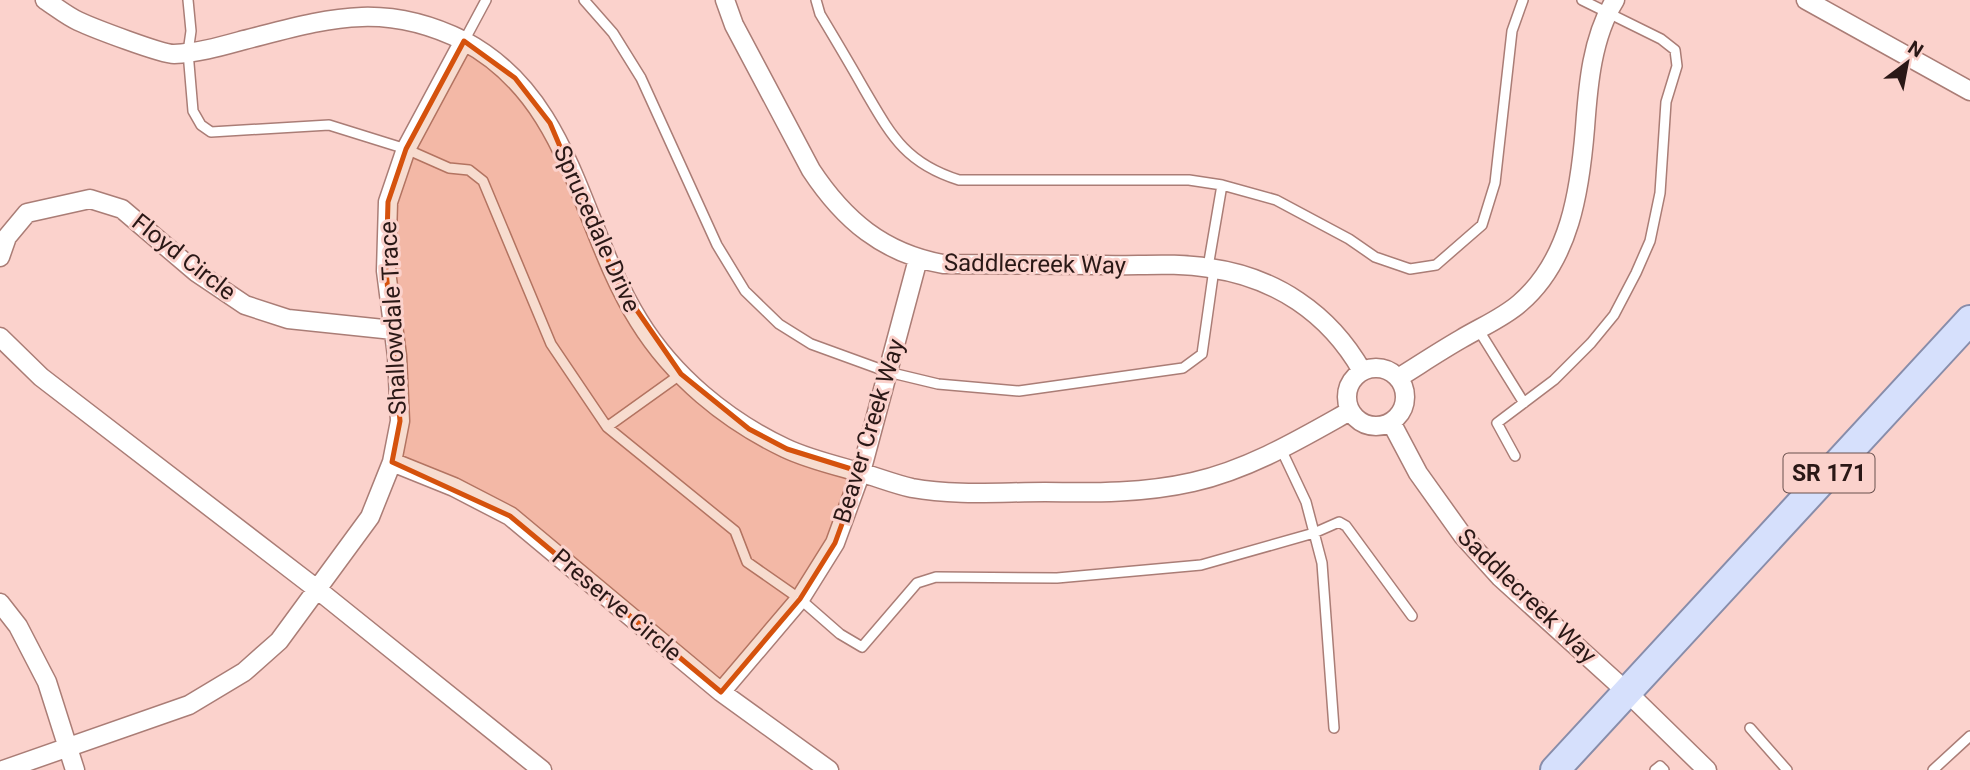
<svg xmlns="http://www.w3.org/2000/svg" width="1970" height="770" viewBox="0 0 1970 770" font-family="Roboto,sans-serif">
<style>
.lines{fill:none;stroke-linecap:round;stroke-linejoin:round}
.service-casing{stroke:#aa7d76;stroke-width:12}
.minor-casing{stroke:#aa7d76;stroke-width:21}
.primary-casing{stroke:#888daa;stroke-width:32}
.service{stroke:#fff;stroke-width:9}
.minor{stroke:#fff;stroke-width:18}
.primary{stroke:#d6e0fc;stroke-width:28}
.marked{fill:#d5520d;fill-opacity:0.2;stroke:#d5520d;stroke-width:5;stroke-linejoin:round}
.labels{text-anchor:middle;dominant-baseline:central;stroke-width:6;stroke-linejoin:round;paint-order:stroke}
.shield{fill:#fbd2cc;stroke:#69504d;stroke-width:2}
.shield-label{font-size:23px;font-weight:bold;fill:#2a1816}
.street-label{font-size:24px;fill:#2a1816;stroke:#fbd2cc}
</style>
<rect width="100%" height="100%" fill="#fbd2cc"/>
<g class="lines">
<defs>
<path id="service" d="M188 0 191 31 188 52 193 111 201 125 211 132 329 125 406 149 449 168 469 170 483 181 551 344 607 427 735 531 747 562 800 599 840 634 862 647 917 583 936 577 1057 578 1201 565 1314 533 1339 522 1346 526 1412 616
M584 0 613 33 641 78 717 245 745 291 779 324 811 344 888 372 938 384 1019 391 1183 368 1202 354 1214 269
M816 0 820 14C835 39 850 64 864 89 891 135 905 163 959 180H1189L1222 185
M464 41 486 0
M1208 267 1222 185 1276 200 1349 239 1375 257 1410 269 1436 265 1482 225 1495 183 1512 31 1523 0
M1478 329 1524 403
M607 427 681 374
M1281 449 1306 502 1322 563 1334 728
M1515 456 1497 423 1554 380 1591 343 1614 315 1636 273 1650 241 1660 193 1666 102 1677 66 1675 50 1661 39 1582 0
M1750 728 1787 770
M1655 770 1660 766 1664 770
M1933 770 1970 736"/>
<path id="minor" d="M45 0C56 7 67 16 78 21 93 28 161 54 174 54 198 53 222 46 244 40 327 19 382 0 464 41 573 99 579 225 639 321 673 376 726 420 785 448 808 459 834 465 859 472 877 477 894 484 912 488 955 496 1001 492 1045 492 1095 493 1145 493 1193 482 1250 469 1300 439 1350 411
M725 0 734 25 811 170C844 220 883 253 943 264 996 264 1050 265 1103 265 1138 266 1175 262 1209 268 1275 277 1329 313 1362 371
M1806 0 1970 91
M0 257 7 237 27 213 90 199 122 209 196 272 245 305 288 319 393 330
M0 337 41 377 318 590 542 770
M1347 397a29 29 0 1 1 58 0a29 29 0 1 1-58 0Z
M1398 378C1419 365 1440 351 1461 339 1481 327 1503 318 1520 303 1570 260 1580 190 1585 128 1588 85 1592 37 1615 0
M1391 422 1418 473 1463 536 1500 577 1627 692 1707 770
M392 462 454 487 510 516 721 692 829 770
M0 603 18 626 47 682 75 770
M721 692 800 599 835 543 861 472 918 259
M3 770 189 705 244 672 279 641 370 517 392 462 400 421 397 356 386 271 388 202 406 149 464 41"/>
<path id="primary" d="M1555 770 1970 320"/>
</defs>
<use href="#service" class="service-casing"/>
<use href="#minor" class="minor-casing"/>
<use href="#primary" class="primary-casing"/>
<use href="#service" class="service"/>
<use href="#minor" class="minor"/>
<use href="#primary" class="primary"/>
</g>
<path class="marked" d="M464 41 515 78 550 123 618 283 681 374 749 429 787 449 861 472 835 543 800 599 721 692 510 516 392 462 400 421 386 271 388 202 406 149Z"/>
<g class="labels">
<rect class="shield" x="1783.5" y="453.5" width="91" height="39" rx="5"/>
<g class="shield-label">
<text x="1829" y="473">SR 171</text>
</g>
<g class="street-label">
<text transform="translate(597 229) rotate(66)">Sprucedale Drive</text>
<text transform="translate(184 257) rotate(38)">Floyd Circle</text>
<text transform="translate(1035 264) rotate(1)">Saddlecreek Way</text>
<text transform="translate(393 318) rotate(-93)">Shallowdale Trace</text>
<text transform="translate(869 431) rotate(-73)">Beaver Creek Way</text>
<text transform="translate(1527 596) rotate(44)">Saddlecreek Way</text>
<text transform="translate(617 605) rotate(40)">Preserve Circle</text>
</g>
</g>
<g transform="translate(1907 63) rotate(32)" stroke="#fbd2cc" stroke-width="5" paint-order="stroke">
<path d="M0-5L12 26L0 18L-12 26Z" fill="#2a1816"/>
<text y="-10" font-size="19" font-weight="bold" text-anchor="middle" fill="#2a1816">N</text>
</g>
</svg>
